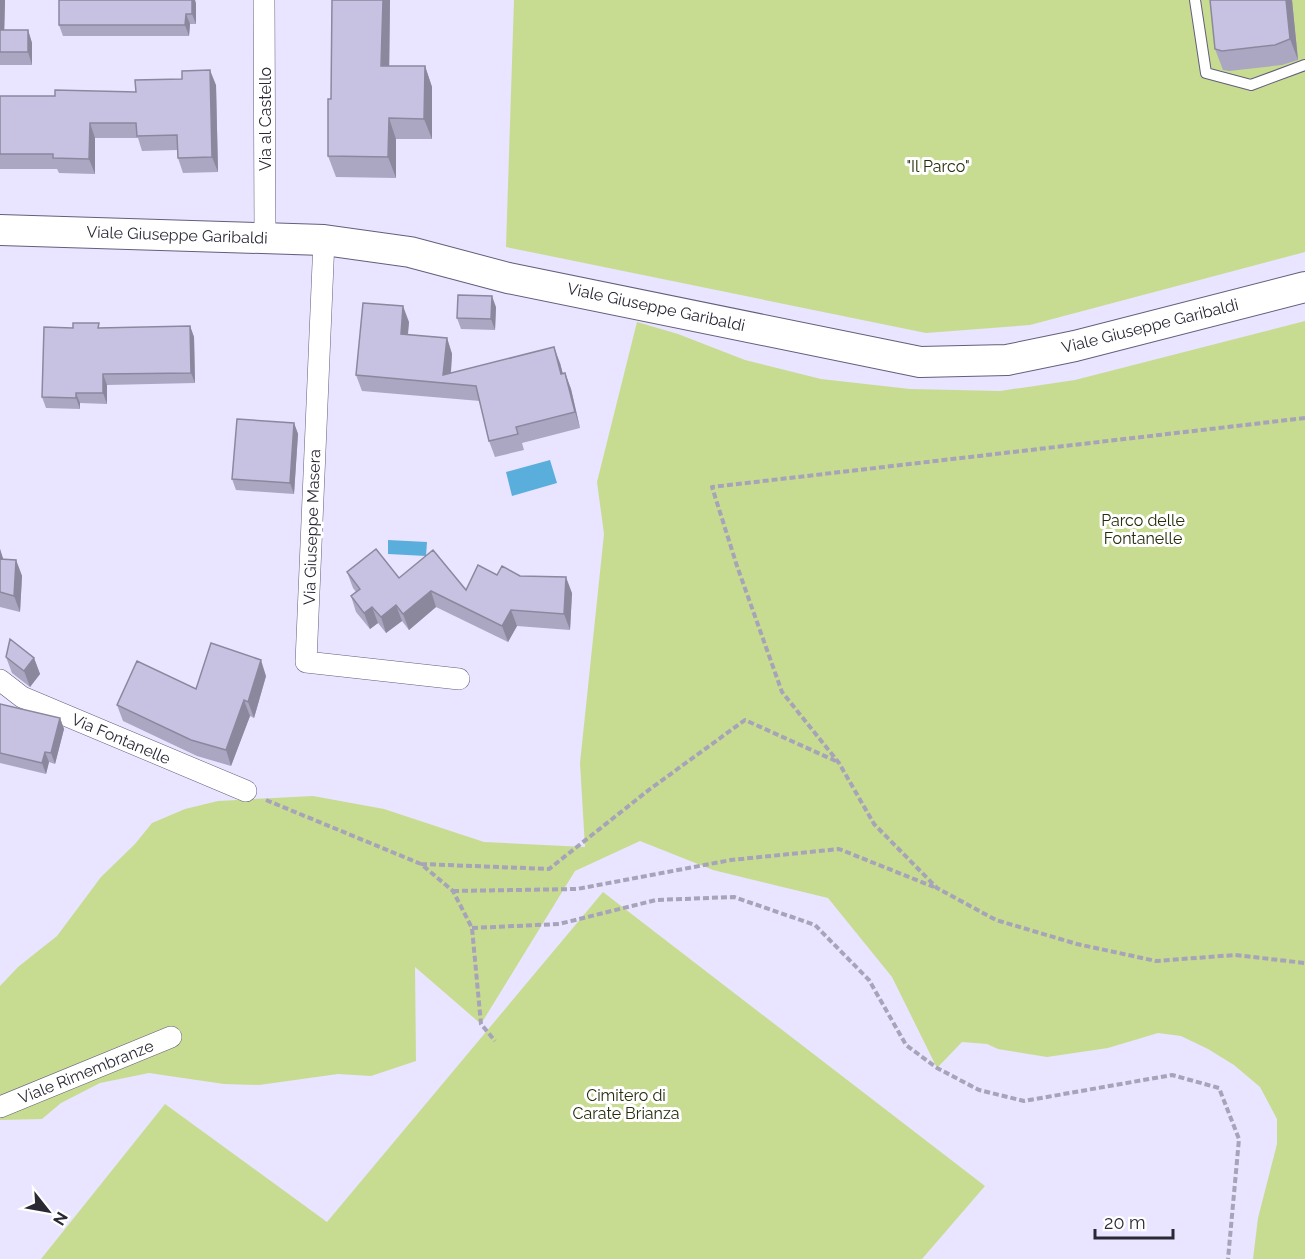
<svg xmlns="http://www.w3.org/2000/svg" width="1305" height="1259" viewBox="0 0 1305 1259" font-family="Raleway,sans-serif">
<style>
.green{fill:#c7dc91}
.water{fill:#5aaedc}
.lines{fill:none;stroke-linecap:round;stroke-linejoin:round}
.lane-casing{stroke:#635e7a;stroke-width:12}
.street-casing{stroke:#635e7a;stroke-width:22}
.secondary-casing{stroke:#635e7a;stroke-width:32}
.path{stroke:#a7a3b9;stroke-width:4;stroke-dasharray:6 3;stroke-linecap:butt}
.lane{stroke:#fff;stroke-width:10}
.street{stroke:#fff;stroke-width:21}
.secondary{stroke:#fff;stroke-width:30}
.wall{fill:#aba7c2}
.shaded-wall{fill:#8b889e}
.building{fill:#c7c2e2;stroke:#8b889e;stroke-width:1.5}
.labels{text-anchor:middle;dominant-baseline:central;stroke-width:6;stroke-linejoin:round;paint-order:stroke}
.street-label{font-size:16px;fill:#2a2834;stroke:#fff}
.park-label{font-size:16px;fill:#252d0b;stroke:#fff}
</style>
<rect width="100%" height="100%" fill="#e9e4ff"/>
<path class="green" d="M514 0H1305V252L1030 325 926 333 506 247Z
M1305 321V1259H1253L1258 1218 1277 1144V1119L1260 1087 1234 1065 1208 1049 1181 1036 1158 1033 1108 1048 1047 1057 998 1049 987 1044 962 1042 937 1068 892 977 828 898 713 870 640 841 575 871 481 1024 415 967 416 1061 371 1076 338 1074 259 1085 224 1084 149 1073 100 1083 61 1103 42 1119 0 1120V986L18 967 57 936 101 877 135 844 152 823 185 809 218 801 313 796 384 809 484 842 585 847 580 763 604 534 597 482 637 322 678 334 745 360 821 379 910 389 1000 391 1075 380Z
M603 892 985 1186 922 1259H41L165 1104 327 1222Z"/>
<path class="water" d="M550 460 557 483 512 496 506 472Z
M388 540 427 542 426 556 388 554Z"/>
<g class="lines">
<defs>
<path id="lane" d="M1195 0 1206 73 1251 85 1305 65"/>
<path id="street" d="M264 0 265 238
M324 240 306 662 459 679
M0 680 22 697 246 791
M0 1107 171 1037"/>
<path id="secondary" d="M0 230 324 240 410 252 508 278 920 362 1007 360 1075 346 1305 287"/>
</defs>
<use href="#lane" class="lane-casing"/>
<use href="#street" class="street-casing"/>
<use href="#secondary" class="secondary-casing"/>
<path class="path" d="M1305 418 712 487 737 566 782 692 839 763 874 824 937 888 996 920 1077 944 1156 961 1235 955 1305 963
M266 800 421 864 453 891 472 928 481 1024 495 1041
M421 864 549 869 650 789 745 720 838 762
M453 891 577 889 731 860 839 849 934 887
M472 928 559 924 656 900 734 897 815 925 869 980 906 1045 937 1068 979 1090 1024 1101 1172 1075 1219 1088 1239 1139 1228 1259"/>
<use href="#lane" class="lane"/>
<use href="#street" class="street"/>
<use href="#secondary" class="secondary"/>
</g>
<path class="wall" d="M0 0H5L4 30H28L32 43V65H0Z
M59 0H195L196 4V24H190L189 36H63L59 25Z
M332 0H390L389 66H425L432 87V139H396V178L336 177 328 156 331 99Z
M1292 0 1298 60 1282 65 1229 71 1223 70 1215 49Z
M216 85 218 172 183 173 178 158 177 150 142 151 138 138H95V174L59 173 57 169H0V96H55L136 92Z
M496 307 495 330 461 329 457 318Z
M409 322 408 335 447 338 452 354 451 373 560 363 563 374 565 373 571 389 580 428 522 443 524 450 495 457 489 441 480 401 362 391 356 375Z
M190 326 194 337 195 383 107 385V404L80 403V409L46 408 42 397 100 328Z
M294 423 298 434 294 494 236 490 232 479Z
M0 549 3 560H16L22 576 20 612 0 607Z
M347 572 399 578 466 590 497 575 520 576 572 593 570 630 517 626 508 642 436 607 409 630 402 621 386 633 378 623 370 629 356 612 351 596 356 592 353 588Z
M6 657 34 658 40 674 30 687 12 673Z
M266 676 254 718 250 716 231 766 197 756 123 721 117 705 196 689Z
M0 704 60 718 64 729 55 764 49 762 46 774 0 763Z"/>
<path class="shaded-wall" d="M0 0H5L4 43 0 33Z
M192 0H195L196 4V24L192 14Z
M383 0H390L389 86 381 66Z
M1286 0H1292L1298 60 1290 39Z
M186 14 190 24 189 36 185 25Z
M28 30 32 43V65L28 52Z
M425 66 432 87V139L424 119Z
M210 70 216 85 218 172 212 157Z
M389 118 396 139V178L388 157Z
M90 123 95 138V174L89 159Z
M492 296 496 307 495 330 491 319Z
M403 306 409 322 406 350 401 334Z
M190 326 194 337 195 383 191 373Z
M447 338 452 354 450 383 443 375Z
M554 347 560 363 567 390 561 374Z
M565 373 571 389 580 428 575 412Z
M103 374 107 385V404L103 393Z
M76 393 80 403V409L76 398Z
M294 423 298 434 294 494 290 483Z
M0 549 3 558 2 575 0 569Z
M16 560 22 576 20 612 14 596Z
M566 577 572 593 570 630 564 614Z
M431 591 436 607 409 630 403 614Z
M396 605 402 621 386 633 381 617Z
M372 607 378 623 370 629 364 613Z
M511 610 517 626 508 642 502 626Z
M34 658 40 674 30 687 24 671Z
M261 660 266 676 254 718 248 702Z
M244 700 250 716 231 766 226 750Z
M60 718 64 729 55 764 51 753Z
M45 752 49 762 46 774 42 763Z"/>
<path class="building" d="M59 0H192V14H186L185 25H59Z
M332 0H383L381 66H425L424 119 389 118 388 157 328 156V99H331Z
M1210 0H1286L1290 39 1275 45 1222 51 1215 49Z
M0 30H28V52H0Z
M210 70 212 157 178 158 177 135 137 136 136 123H90L89 159 53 158V154H0V96H55V90L136 92 135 80 182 79V71Z
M458 295 492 296 491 319 457 318Z
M363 303 403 306 401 334 447 338 443 375 554 347 561 374 565 373 575 412 516 427 518 434 489 441 476 386 356 375Z
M73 323H99L98 328 190 326 191 373 103 374V393H76V398L42 397 44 327 73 328Z
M237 419 294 423 290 483 232 479Z
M376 549 399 578 433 550 466 590 478 565 497 575 502 566 520 576 566 577 564 614 511 610 502 626 431 591 403 614 396 605 381 617 372 607 364 613 351 596 360 589 347 572Z
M0 559 16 560 14 596 0 592Z
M10 639 34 658 24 671 6 657Z
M211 643 261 660 248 702 244 700 226 750 191 740 117 705 137 661 196 689Z
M0 704 60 718 51 753 45 752 42 763 0 753Z"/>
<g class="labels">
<g class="street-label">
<text transform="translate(265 119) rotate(-90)">Via al Castello</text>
<text transform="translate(177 235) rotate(2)">Viale Giuseppe Garibaldi</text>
<text transform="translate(656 307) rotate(12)">Viale Giuseppe Garibaldi</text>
<text transform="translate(1150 326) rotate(-14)">Viale Giuseppe Garibaldi</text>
<text transform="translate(312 527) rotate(-88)">Via Giuseppe Masera</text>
<text transform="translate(121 739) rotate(23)">Via Fontanelle</text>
<text transform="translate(86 1072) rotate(-22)">Viale Rimembranze</text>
</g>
<g class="park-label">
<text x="938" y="166">"Il Parco"</text>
<text x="1143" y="520">Parco delle<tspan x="1143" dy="18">Fontanelle</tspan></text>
<text x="626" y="1095">Cimitero di<tspan x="626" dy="18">Carate Brianza</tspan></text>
</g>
</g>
<g transform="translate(48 1211) rotate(121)" stroke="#ffffff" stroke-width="4.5" paint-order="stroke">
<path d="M0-4.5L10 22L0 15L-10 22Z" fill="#2a2834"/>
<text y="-9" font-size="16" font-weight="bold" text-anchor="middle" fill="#2a2834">N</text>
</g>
<path d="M1095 1229v9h78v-9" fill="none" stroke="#2a2834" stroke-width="3"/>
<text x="1104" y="1229" font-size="18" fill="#2a2834" stroke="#ffffff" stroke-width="4.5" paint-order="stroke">20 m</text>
</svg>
